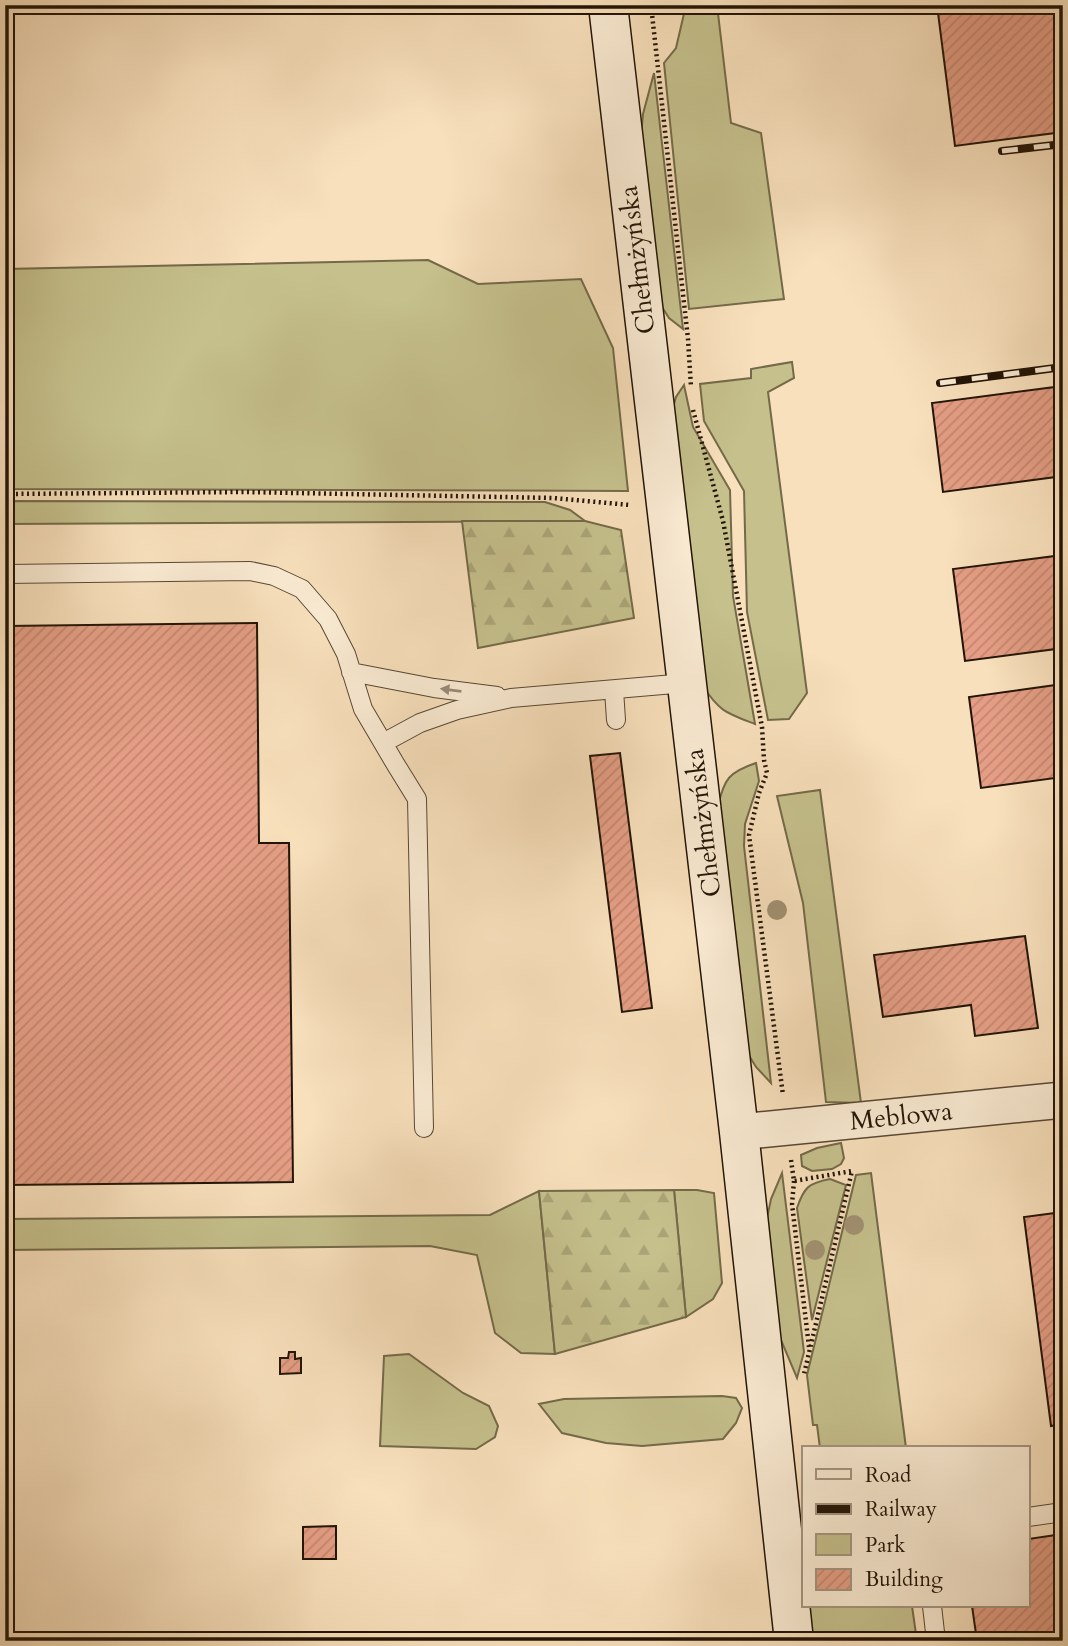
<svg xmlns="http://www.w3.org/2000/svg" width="1068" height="1646" viewBox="0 0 1068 1646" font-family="Cardo,serif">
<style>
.green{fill:#c5c08c;stroke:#746a49;stroke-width:2}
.forest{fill:url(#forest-firs);stroke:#746a49;stroke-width:2}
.building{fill:url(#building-hatch);stroke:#221406;stroke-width:2}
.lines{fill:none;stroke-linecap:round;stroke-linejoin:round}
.lane-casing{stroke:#584734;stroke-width:20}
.street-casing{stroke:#584734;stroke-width:38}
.secondary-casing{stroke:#221406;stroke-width:41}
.path{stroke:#221406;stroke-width:4.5;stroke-dasharray:2 3.5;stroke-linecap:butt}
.lane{stroke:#faebd3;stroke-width:18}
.street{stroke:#faebd3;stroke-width:35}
.secondary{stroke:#faebd3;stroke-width:38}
.rail-casing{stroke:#221406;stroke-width:8}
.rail{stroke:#faebd3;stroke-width:5;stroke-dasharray:16;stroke-linecap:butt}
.tree{fill:#a29172}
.oneway{fill:#998a77}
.labels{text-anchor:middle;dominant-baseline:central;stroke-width:5;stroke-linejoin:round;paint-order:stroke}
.street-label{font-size:26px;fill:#221406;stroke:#faebd3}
</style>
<defs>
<pattern id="forest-firs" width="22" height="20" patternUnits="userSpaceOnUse" patternTransform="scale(1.75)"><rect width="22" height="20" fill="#c5c08c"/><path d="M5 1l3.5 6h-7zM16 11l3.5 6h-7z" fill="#a9a477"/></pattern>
<pattern id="building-hatch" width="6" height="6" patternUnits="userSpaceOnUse" patternTransform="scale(1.75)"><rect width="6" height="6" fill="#e59e85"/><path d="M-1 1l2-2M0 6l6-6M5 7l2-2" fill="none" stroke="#c48771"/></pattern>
</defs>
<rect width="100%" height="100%" fill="#f8e0bc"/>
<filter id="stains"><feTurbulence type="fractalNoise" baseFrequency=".00286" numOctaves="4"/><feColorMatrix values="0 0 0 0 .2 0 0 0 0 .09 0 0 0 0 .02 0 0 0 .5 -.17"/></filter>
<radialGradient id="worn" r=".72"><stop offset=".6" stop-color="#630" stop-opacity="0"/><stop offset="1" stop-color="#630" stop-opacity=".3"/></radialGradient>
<path class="green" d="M686 5H717L731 123 761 133 784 299 689 309 664 63 676 48Z
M654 73 683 329 669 318 662 307 640 148 643 114Z
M428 260 478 284 581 279 613 348 628 491 5 489V269Z
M792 362 794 378 768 392 807 693 789 719 768 720 747 612 744 491 704 421 700 384 751 378V369Z
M684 385 693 427 730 490 733 596 755 724C726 713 720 712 702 685L672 411 676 397Z
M5 501 545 502 570 510 585 521 5 524Z
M756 763 759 781 745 824 744 846 771 1083 756 1067 745 1049 718 806C724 779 729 772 756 763Z
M820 790 861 1103 826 1102 803 903 777 796Z
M841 1143 844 1158 841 1164 832 1169 812 1171 802 1166 801 1155 817 1148Z
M782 1173 804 1352 797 1378 778 1333 766 1223 771 1199Z
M871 1173 906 1448H820L817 1425H813L807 1375 856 1175Z
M830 1179 846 1185 812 1320 797 1208C804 1187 809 1183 830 1179Z
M674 1190H697L714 1193 722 1283 713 1299 686 1317Z
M539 1191 555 1354 521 1353 495 1333 477 1255 430 1246 5 1250V1219L490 1215Z
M409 1354 463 1393 489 1406 498 1426 495 1437 476 1449 380 1446 384 1356Z
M722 1396 736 1398 742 1408 736 1423 723 1439 642 1446 606 1443 562 1433 539 1404 564 1399Z
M808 1606H912L917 1641H813Z"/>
<path class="forest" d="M462 521H585L621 530 634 618 478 648Z
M674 1190 686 1317 555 1354 539 1191Z"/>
<path class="building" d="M937 5H1063V132L955 146Z
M1063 386V476L943 492 932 403Z
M1063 555V648L965 661 953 569Z
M257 623 259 843H289L293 1182 5 1185V626Z
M1063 684V777L981 788 969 697Z
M620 753 652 1008 622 1012 590 756Z
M1025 936 1038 1028 975 1036 971 1005 883 1017 874 955Z
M1063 1212V1424L1051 1426 1024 1217Z
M289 1352H295V1359L301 1358V1373L280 1374V1358H288Z
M336 1526V1559H303V1527Z
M1063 1534V1641H977L972 1606H1028V1539Z
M248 1635H278V1641H248Z"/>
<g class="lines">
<defs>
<path id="lane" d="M5 574 250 571 274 576 302 589 328 619 346 654 363 709 396 765 417 799 424 1128
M351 672 434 688 497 696
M614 690 616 720
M383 743 420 723 457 710 511 698 686 683
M1028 1517 1063 1512
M932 1606 936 1641"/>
<path id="street" d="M739 1132 1063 1100"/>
<path id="secondary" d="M608 5 739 1132 794 1641"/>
</defs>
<use href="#lane" class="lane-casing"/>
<use href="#street" class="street-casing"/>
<use href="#secondary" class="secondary-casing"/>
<path class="path" d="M651 5 688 339 691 387
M693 410 723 521 762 727 764 760 767 773 759 793 749 835 783 1095
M5 494 245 492 553 498 630 505
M791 1160 794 1181 852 1171 804 1374
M794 1181 792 1204 809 1347"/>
<use href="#lane" class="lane"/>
<use href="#street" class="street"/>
<use href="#secondary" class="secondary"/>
<defs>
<path id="rail" d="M1002 151 1063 144
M940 383 1063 367"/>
</defs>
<use href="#rail" class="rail-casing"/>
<use href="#rail" class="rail"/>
</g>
<g class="tree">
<circle cx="777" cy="910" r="10"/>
<circle cx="854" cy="1225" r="10"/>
<circle cx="815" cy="1250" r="10"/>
</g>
<defs><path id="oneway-solid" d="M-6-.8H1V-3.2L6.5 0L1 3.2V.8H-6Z" transform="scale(1.75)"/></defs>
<use class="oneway" href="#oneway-solid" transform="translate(451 690) rotate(-173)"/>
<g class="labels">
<g class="street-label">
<text transform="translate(637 260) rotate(-97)">Chełmżyńska</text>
<text transform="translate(703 823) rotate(-97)">Chełmżyńska</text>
<text transform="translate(901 1116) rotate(-6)">Meblowa</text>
</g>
</g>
<rect width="1068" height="1646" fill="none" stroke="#f8e0bc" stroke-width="28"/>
<rect x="7" y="7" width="1054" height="1632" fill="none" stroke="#221406" stroke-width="3.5"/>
<rect x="14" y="14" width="1040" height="1618" fill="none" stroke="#221406" stroke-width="2"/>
<rect x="802" y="1446" width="228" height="161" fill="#faebd3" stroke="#a49581" stroke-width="2"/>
<rect x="816" y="1469" width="35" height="10" fill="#faebd3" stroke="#a49581" stroke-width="2"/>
<text x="865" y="1482" font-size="21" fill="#221406">Road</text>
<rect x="816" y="1504" width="35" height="10" fill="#221406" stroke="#a49581" stroke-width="2"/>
<text x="865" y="1516" font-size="21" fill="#221406">Railway</text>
<rect x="816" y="1534" width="35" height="21" fill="#c5c08c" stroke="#a49581" stroke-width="2"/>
<text x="865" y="1552" font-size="21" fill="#221406">Park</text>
<rect x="816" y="1569" width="35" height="21" fill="url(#building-hatch)" stroke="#a49581" stroke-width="2"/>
<text x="865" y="1586" font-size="21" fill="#221406">Building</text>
<rect width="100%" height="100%" filter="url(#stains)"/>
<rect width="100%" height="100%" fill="url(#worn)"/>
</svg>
